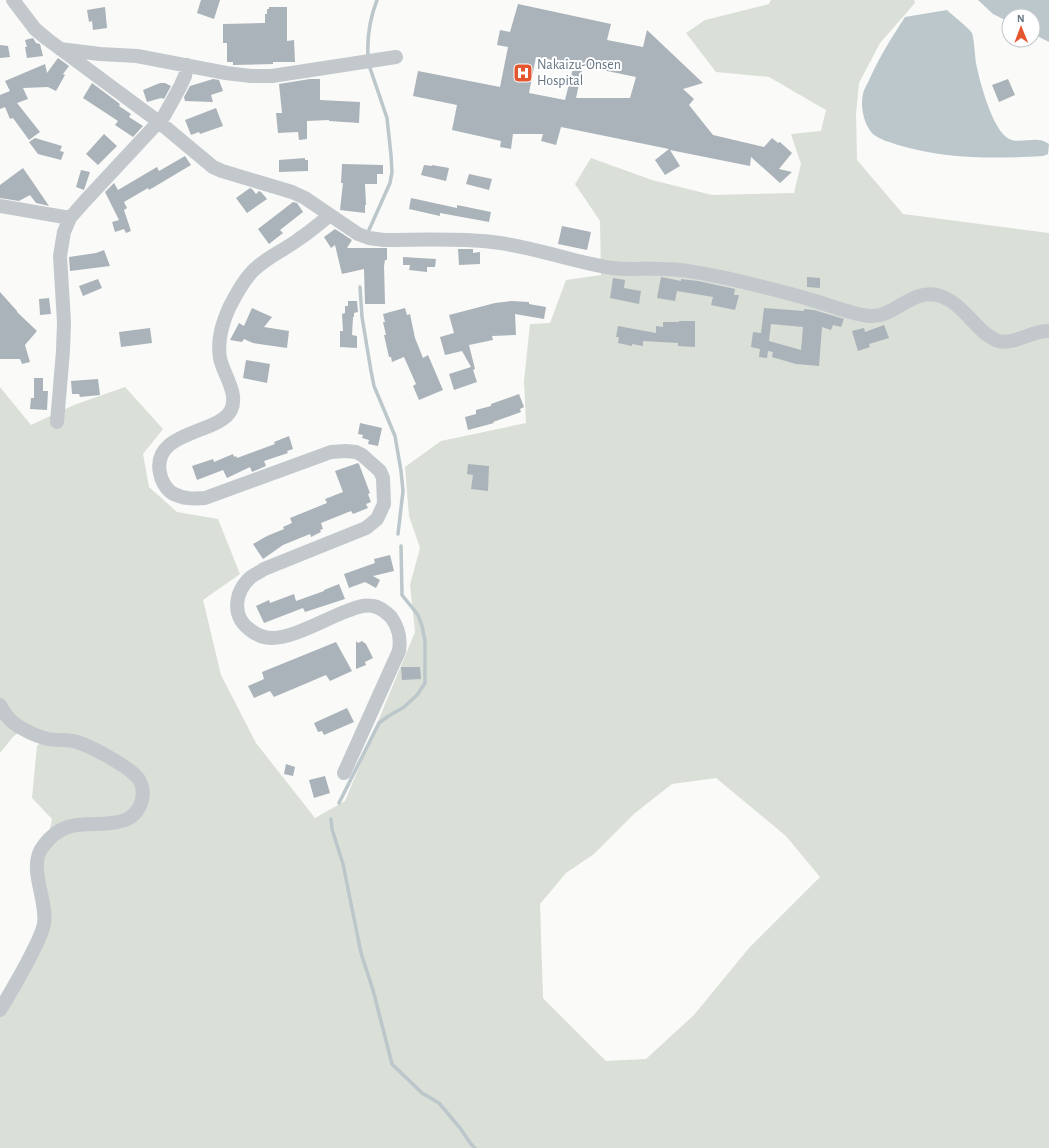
<svg xmlns="http://www.w3.org/2000/svg" width="1049" height="1148" viewBox="0 0 1049 1148" font-family="'Alegreya Sans',sans-serif">
<style>
.green{fill:#dadfd7;fill-rule:evenodd}
.water{fill:#bbc7cb}
.lines{fill:none;stroke-linecap:round;stroke-linejoin:round}
.stream{stroke:#bbc7cb;stroke-width:3.5}
.building{fill:#aab3b9;fill-rule:evenodd}
.minor{stroke:#c3c8cc;stroke-width:14}
.labels{text-anchor:middle;dominant-baseline:central;stroke-width:4;stroke-linejoin:round;paint-order:stroke}
.poi-label{font-size:14px;fill:#657683;stroke:#fff;text-anchor:start}
</style>
<rect width="100%" height="100%" fill="#fafaf8"/>
<path class="green" d="M771 0H914L915 3 880 43 859 83 856 114 857 160 903 214 1049 233V1148H0V997L35 955 45 853 52 819 32 798 37 746 47 736 27 725 13 737 0 753V387L31 425 74 405 125 387 163 429 143 454 149 487 177 512 218 519 240 574 203 600 221 675 256 743 315 818 345 801 415 632 410 585 420 548 409 516 405 467 441 441 526 423 524 381 530 324 550 323 566 280 601 275 600 221 575 184 591 158 652 180 712 195 794 193 801 164 791 134 821 131 826 110 769 77 716 72 686 33 705 20 769 4ZM716 778 786 836 820 877 749 948 694 1015 646 1059 606 1061 543 998 540 904 566 873 594 854 635 813 672 784Z"/>
<path class="water" d="M978 0H1049V42L1033 34V16H1009V22L993 14Z
M947 10C952 15 969 28 972 33 974 38 975 56 976 63 980 83 990 119 1003 134 1015 149 1035 133 1049 144L1048 154 1043 156C994 159 945 159 898 145 890 142 880 140 873 134 864 125 860 107 863 94 864 89 868 83 870 78 880 56 892 37 905 17Z"/>
<g class="lines">
<path class="stream" d="M368 55C367 36 370 18 377 0
M369 65 387 118 391 155 392 172 390 183 369 230
M360 287 362 317 371 371 374 386 395 436 401 471 403 491 398 534
M339 803 379 723 387 717 404 707 417 695 425 683V641L422 626 418 615 402 595 401 546
M331 819 332 829 343 864 361 953 373 990 392 1064 422 1093 439 1103 460 1128 471 1144 475 1148"/>
</g>
<path class="building" d="M201 0H220L214 19 197 13Z
M518 4 611 24 607 40 643 47 647 30 703 83 683 89 694 99 689 105 713 135 764 147 772 138 778 143 780 142 792 153 779 169 792 172 780 183 751 157 750 166 670 150 680 166 665 175 655 160 669 149 561 127 556 145 541 141 543 134H513L511 149 500 147 501 141 452 130 457 105 413 96 418 71 500 87 508 47 497 45 500 30 510 32ZM536 57 574 64 565 100 529 93ZM583 66 636 77 630 98H576Z
M105 7 107 28 93 30 92 21 89 22 87 10Z
M269 7H287V41L294 40 295 62H273V64L233 65V62H227V43H223V24L265 23V14H267V9H269Z
M33 38 36 43 40 44 43 56 27 58 25 47H27L25 40Z
M0 45 8 46 10 57 0 58Z
M58 58 69 66 63 74 65 75 56 91 48 87 23 88 28 99 17 103 40 132 29 140 13 118 10 119 5 107 0 109V95L10 91 5 81 45 64 47 73Z
M213 79 219 80 223 91 211 95 213 102 185 101 184 97 190 86Z
M310 79H320V100L360 102 359 123 329 121V120L307 121V139L299 140 298 132 278 133 276 113H282L279 84Z
M1008 79 1015 95 999 102 992 85Z
M92 83 120 104 119 106 131 114 129 117 143 126 133 137 115 125 118 121 83 98Z
M160 83H165L171 86 164 99 161 98 147 102 143 90Z
M216 108 223 126 200 134 199 132 191 135 185 120Z
M104 134 117 146 98 165 86 154Z
M35 138 62 146 60 151 64 152 61 160 38 154 29 142Z
M185 156 191 165 149 190 148 188 124 202 127 208 124 210 131 231 126 233 124 229 115 232 112 222 119 220 105 192 114 183 118 190 157 167 159 171Z
M305 158V160H308V171L279 172V160Z
M342 164 383 165V174H377V184H365L366 205H365V213L340 210 343 183H341Z
M424 165 432 166V165L449 168 446 181 421 175Z
M23 168 32 181 49 206 36 203 30 195 19 201 0 198V185Z
M81 170 90 172 84 190 76 187Z
M469 174 492 179 489 190 466 184Z
M250 188 252 189 256 194 259 191 261 192 267 199 247 213 236 198Z
M411 198 457 208V205L491 212 489 222 440 213V216L409 209Z
M293 202 297 203 303 212 280 230 283 233 269 244 258 229Z
M562 226 591 232 587 250 558 244Z
M335 229 352 240 347 248H387V260H385L384 266 385 304H365L364 269 342 274 335 245 331 248 324 237Z
M458 249H473V253L480 252V264L459 265Z
M104 250 110 266 70 271 69 257 96 253Z
M403 257 436 259 435 267H427V272L409 270 410 265H403Z
M661 277 681 281V279L698 281 735 289 734 295H739L735 310 711 305 713 297 677 291 675 301 657 298Z
M807 277 820 278V288L807 287Z
M613 278 625 280 624 288 641 291 639 304 610 298Z
M98 279 102 288 83 296 79 286Z
M0 292 17 311V312L37 331 25 345 30 362 22 364 20 359H0Z
M49 298 51 314 40 315 39 299Z
M348 301H357L358 312 354 313V317H353L352 335 357 336V348L340 347V331H343L342 314 345 313V306H348Z
M511 301 529 302V304L546 307 544 319 515 314 516 335 492 336 493 340 469 345 475 369 473 370 477 382 454 390 449 374 471 367 462 351 445 355 440 337 454 333 449 315 495 303Z
M252 308 272 317 264 327 289 331 287 348 253 343 244 339 242 342 230 340 239 323 244 326Z
M405 308 407 315 410 314 415 338 423 358 428 355 443 390 419 400 413 386 416 384 404 357 392 362 391 357H389L384 335H386L383 322H385L383 314Z
M764 308 804 311V309L814 310 844 319 841 327 833 325 831 330 822 327 819 366 796 364 772 357 773 352 768 351 767 358 759 357 760 349 751 347 753 332 761 333ZM771 324 803 327 801 350 769 341Z
M679 321H695V347L678 346V343L643 341V346L632 344V346L618 343 619 337H616L618 326 656 333V326L663 327V322H679Z
M884 325 889 338 869 344 870 347 858 351 852 331 864 328 865 332Z
M150 328 152 343 121 347 119 332Z
M246 360 270 364 267 383 243 378Z
M34 378H43V391H48L47 410 30 409 31 398H34Z
M98 379 100 395 80 397 79 394H72L71 381Z
M519 394 524 407 520 409 521 412 493 422 494 423 468 430 465 417 476 414V410L491 406V404Z
M360 423 382 428 378 446 368 444 369 440 362 438 363 435 358 434Z
M289 436 293 449 287 451 288 453 264 461 266 466 252 472 250 467 227 478 223 470 197 480 192 466 213 459 214 462 233 454 234 457 236 456 237 458 275 444 274 442Z
M358 463 359 464 370 493 368 494 371 502 366 504 368 508 353 514 351 511 321 523 323 529 320 530 321 532 311 537 310 534 283 545 263 559 253 544 267 536 284 529 283 527 292 523 290 518 327 503 325 499 343 492 335 471Z
M468 464 489 466 488 491 471 489 473 475 467 474Z
M390 555 394 571 373 576 380 580 376 588 365 582 349 588 344 574 375 563 374 559Z
M339 584 345 599 305 612 303 608 264 623 256 606 269 600 270 603 294 594 296 601 324 591V590Z
M356 641 358 643 362 641 366 644 373 658 365 662 366 665 356 669Z
M336 642 352 671 330 681 326 675 274 697 270 691 254 698 248 686 264 679 262 672Z
M401 667H420L421 679 402 680Z
M347 708 354 722 324 735 322 731 318 732 314 723Z
M286 764 295 767 293 776 284 774Z
M325 776 330 793 314 798 309 780Z"/>
<g class="lines">
<path class="minor" d="M13 0 35 29 47 39 159 122 213 167 222 171 292 192 305 198 358 234 369 238 384 240C420 240 457 238 492 242 533 246 571 262 612 268 629 270 647 268 664 269 685 269 706 274 726 278 756 285 786 292 815 301 832 306 851 314 869 316 894 318 911 289 937 295 958 300 970 321 986 334 990 336 994 340 998 341 1016 345 1032 330 1049 331
M60 49 100 54 137 56 226 73 251 76H272L396 57
M0 206 70 218
M330 215C320 223 310 232 299 239 283 251 263 259 250 274 241 285 235 296 229 308 222 324 217 340 220 358 223 374 239 393 231 410 220 434 151 430 160 473 161 480 166 489 172 493 183 499 193 499 205 498L331 452 346 451 356 452 362 455 380 471 383 478 384 504 377 519 366 528 264 569C260 572 255 574 251 577 235 591 231 615 249 629 255 634 264 638 272 638 294 638 325 619 347 611 355 608 364 604 373 606 380 607 386 612 391 617 399 628 401 638 399 651L344 773
M57 422 63 351 64 322 60 256 64 232 70 218 84 202 164 116 180 87 185 76 187 65
M0 705C5 716 14 725 25 730 32 734 40 737 48 739 57 741 67 739 77 742 91 746 125 765 135 775 142 781 144 791 142 800 133 834 92 819 68 827 59 830 50 837 44 845 26 866 48 899 44 924 42 933 38 941 34 949 24 970 12 990 0 1010"/>
</g>
<defs>
<symbol id="hospital-square" viewBox="-11 -11 22 22"><rect x="-9" y="-9" width="18" height="18" rx="4" fill="#e4572e" stroke="#fff"/><path d="M-5-5h3v3.5h4V-5h3V5h-3V1.5h-4V5h-3Z" fill="#fff"/></symbol>
</defs>
<g fill-rule="evenodd">
<use href="#hospital-square" x="512" y="62" width="22" height="22"/>
</g>
<g class="labels">
<g class="poi-label">
<text x="537" y="65">Nakaizu-Onsen<tspan x="537" dy="16">Hospital</tspan></text>
</g>
</g>
<g transform="translate(1021 28) rotate(359)"><circle r="19" fill="#ffffff" stroke="#c1c8cd"/>
<path d="M0-3L7 15L0 10L-7 15Z" fill="#e4572e"/>
<text y="-6" font-size="11" font-weight="bold" text-anchor="middle" fill="#657683">N</text>
</g>
</svg>
